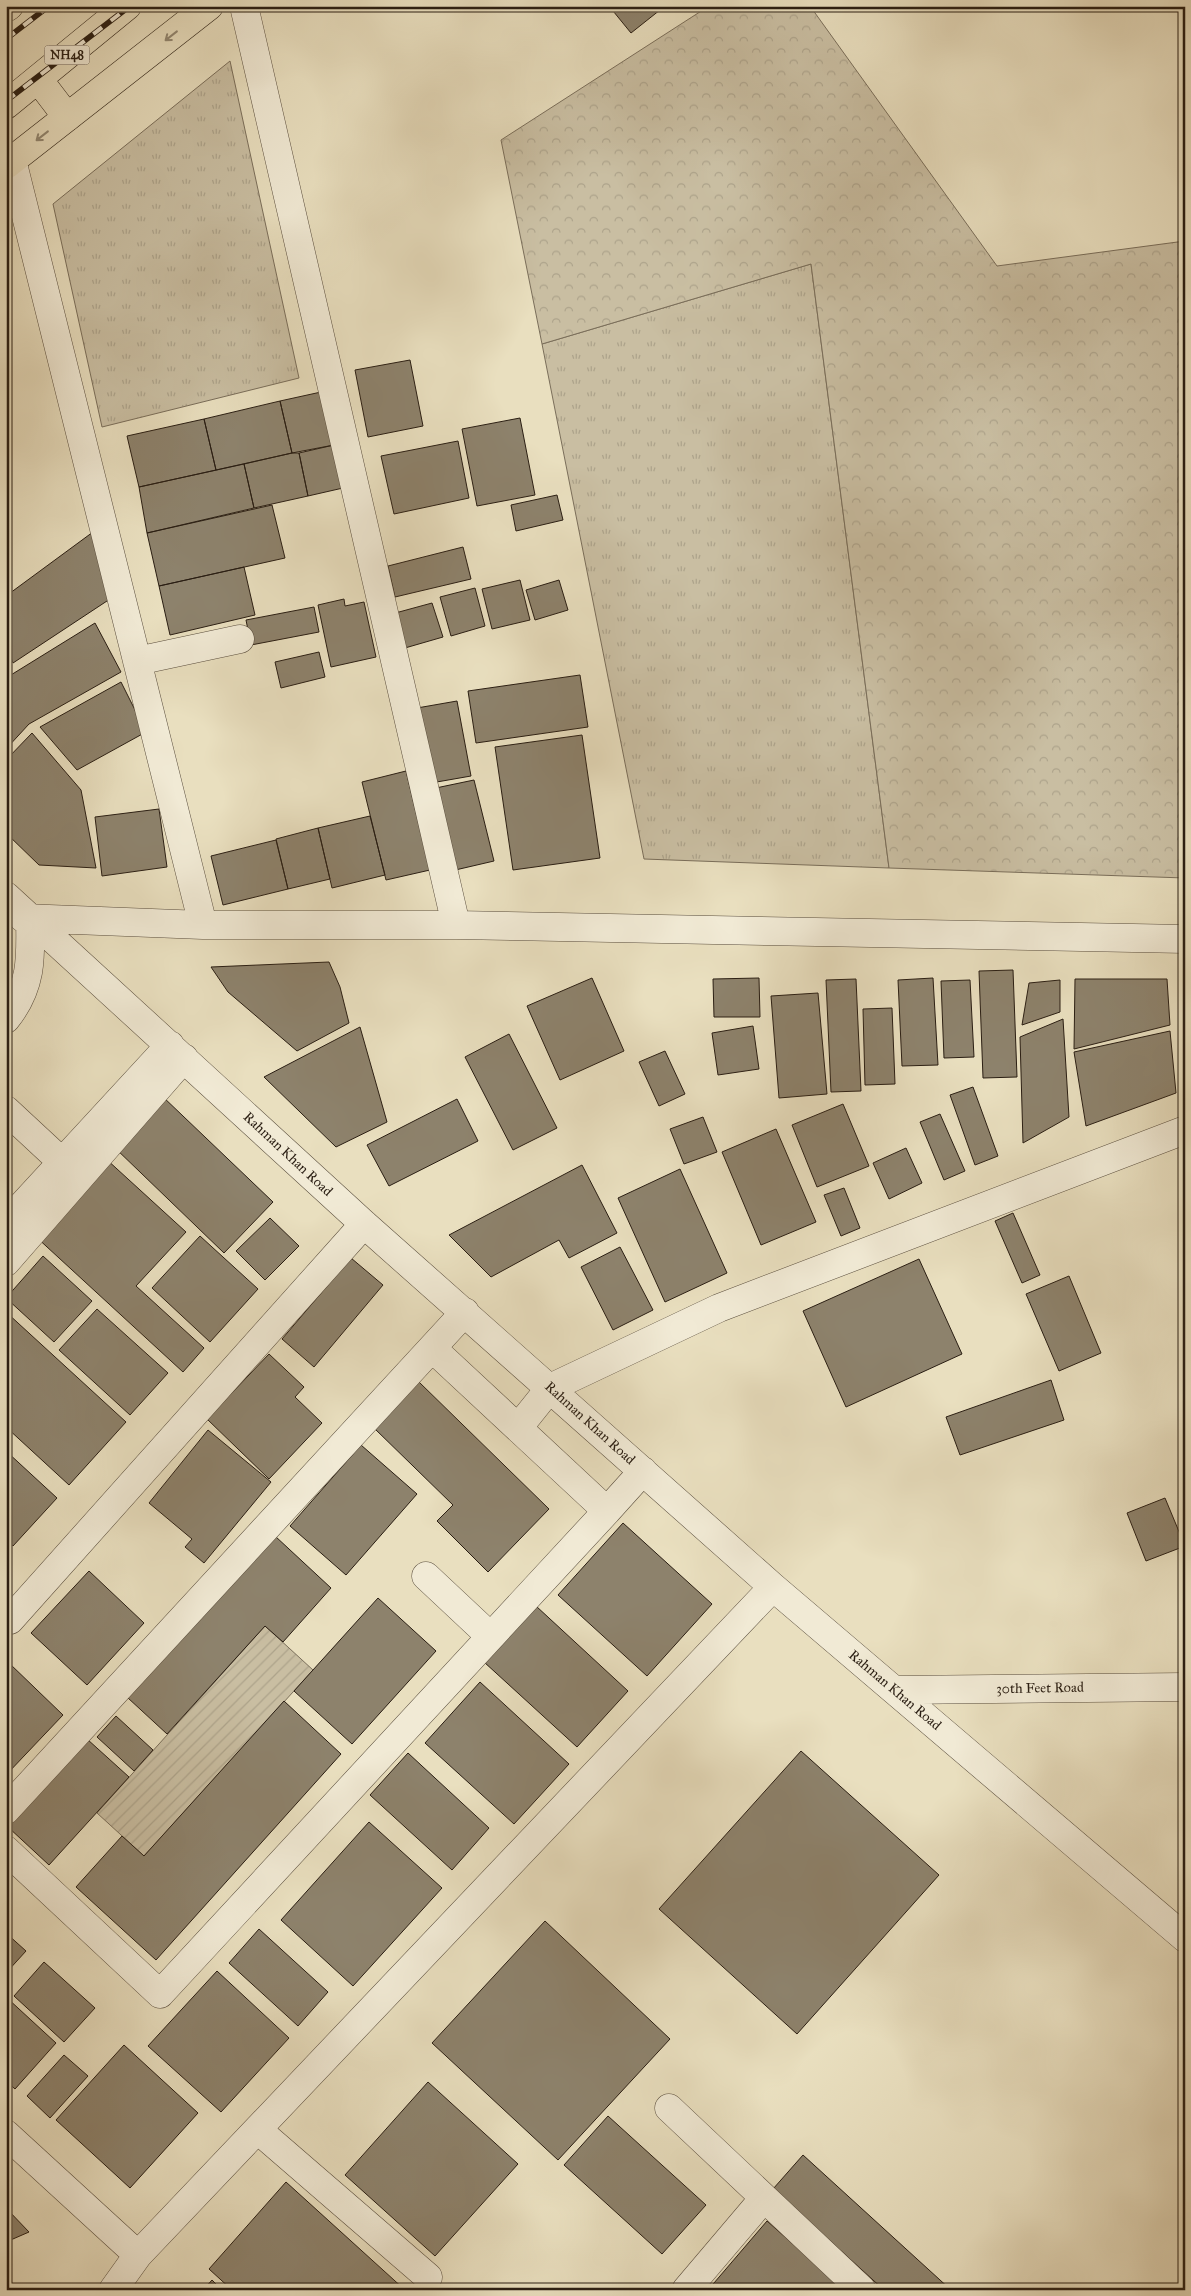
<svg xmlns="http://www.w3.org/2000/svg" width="1191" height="2296" viewBox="0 0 1191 2296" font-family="'IM FELL Great Primer',serif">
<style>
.grass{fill:url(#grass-tufts);stroke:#7a6e5a}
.forest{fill:url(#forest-crowns);stroke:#7a6e5a}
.garden{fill:url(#garden-furrows);stroke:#7a6e5a}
.building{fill:#8d826c;stroke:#2a1e13}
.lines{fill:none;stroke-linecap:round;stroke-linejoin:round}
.minor-casing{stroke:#5a4e3e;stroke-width:29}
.major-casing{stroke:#2a1e13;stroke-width:29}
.highway-casing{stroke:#2a1e13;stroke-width:29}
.minor{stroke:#f1ead5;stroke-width:28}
.major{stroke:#e9dfbf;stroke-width:28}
.highway{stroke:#e9dfbf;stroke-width:28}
.rail-casing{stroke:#2a1e13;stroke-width:5.5}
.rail{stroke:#f1ead5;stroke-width:4;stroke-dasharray:11;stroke-linecap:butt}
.oneway{stroke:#938872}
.labels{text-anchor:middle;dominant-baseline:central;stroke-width:4.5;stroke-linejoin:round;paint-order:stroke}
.shield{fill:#f1ead5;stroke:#665b4d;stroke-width:1}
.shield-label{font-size:12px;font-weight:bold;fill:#2a1e13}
.street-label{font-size:14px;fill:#2a1e13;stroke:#f1ead5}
</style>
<defs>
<pattern id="grass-tufts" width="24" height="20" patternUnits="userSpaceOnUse" patternTransform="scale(1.25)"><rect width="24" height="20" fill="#c9bea2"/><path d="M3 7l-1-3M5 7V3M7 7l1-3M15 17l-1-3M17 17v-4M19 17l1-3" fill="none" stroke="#ada38b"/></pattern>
<pattern id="forest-crowns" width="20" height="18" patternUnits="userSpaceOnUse" patternTransform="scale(1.25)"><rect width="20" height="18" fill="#c9bea2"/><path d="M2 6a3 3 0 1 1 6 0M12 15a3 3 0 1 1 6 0" fill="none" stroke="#ada38b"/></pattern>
<pattern id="garden-furrows" width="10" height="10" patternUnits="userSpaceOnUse" patternTransform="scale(1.25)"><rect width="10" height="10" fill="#c9bea2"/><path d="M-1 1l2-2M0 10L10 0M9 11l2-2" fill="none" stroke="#ada38b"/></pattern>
</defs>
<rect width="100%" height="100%" fill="#e9dfbf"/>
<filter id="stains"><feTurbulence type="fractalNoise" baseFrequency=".004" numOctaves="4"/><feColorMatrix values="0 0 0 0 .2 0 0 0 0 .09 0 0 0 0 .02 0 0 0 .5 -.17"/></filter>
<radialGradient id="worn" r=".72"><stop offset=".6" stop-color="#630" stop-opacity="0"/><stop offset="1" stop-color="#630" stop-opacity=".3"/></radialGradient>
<path class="grass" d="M230 61 299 378 102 427 53 204Z
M811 264 889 868 644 859 542 344Z"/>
<path class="forest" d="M709 6H810L997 266 1185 241V878L889 868 811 264 542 344 501 140Z"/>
<path class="garden" d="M265 1626 313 1670 144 1856 97 1813Z"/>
<path class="building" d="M609 6H665L631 33Z
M410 360 423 426 368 437 355 370Z
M321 392 334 445 292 453 280 401Z
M280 401 292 453 216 470 204 419Z
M520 418 535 495 477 506 462 429Z
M204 419 216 470 139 487 127 436Z
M458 441 469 498 394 514 381 456Z
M334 445 343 488 308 496 299 453Z
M292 453H299L308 496 254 508 244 464Z
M244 464 254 508 147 533 139 487Z
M557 495 563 520 516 531 511 505Z
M272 505 285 558 159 586 147 533Z
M93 532 110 599 13 663 6 644V596Z
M463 547 471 579 395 597 388 566Z
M244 567 255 615 170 635 159 586Z
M520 580 530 620 492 629 482 589Z
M559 580 568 610 535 620 526 590Z
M475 588 485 626 451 636 440 597Z
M344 599 345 606 364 602 376 657 331 667 318 605Z
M432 603 443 637 398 650 388 615Z
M314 607 319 632 251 645 246 620Z
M95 623 121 672 29 724 6 749V678Z
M319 652 325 677 281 688 275 662Z
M580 675 588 727 476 743 468 691Z
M121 682 146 732 77 770 40 727Z
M457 701 471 776 431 783 417 708Z
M32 733 81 790 96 868 39 865 6 833V760Z
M582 735 600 858 513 870 495 747Z
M406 771 430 870 386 880 362 782Z
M474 780 494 861 451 871 431 789Z
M159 809 167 867 102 876 95 817Z
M370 816 385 875 332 888 318 828Z
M318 828 330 879 288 889 276 839Z
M276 840 288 889 223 905 211 856Z
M329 962 340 987 349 1023 297 1051 228 992 211 967Z
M1013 970 1017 1077 983 1078 979 971Z
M592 978 624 1051 560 1080 527 1006Z
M759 978 760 1017H714L713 979Z
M933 978 938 1065 902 1066 898 980Z
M856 979 861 1091 831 1092 826 980Z
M1075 979H1167L1170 1025 1074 1049Z
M970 980 974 1057 944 1058 941 981Z
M1060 980V1012L1022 1025 1029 983Z
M818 993 827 1094 779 1098 771 996Z
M892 1008 895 1084 865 1085 863 1009Z
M1063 1019 1069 1117 1023 1143 1020 1037Z
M753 1026 759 1069 718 1075 712 1033Z
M360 1027 387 1122 336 1147 264 1077Z
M1170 1031 1176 1093 1086 1126 1074 1052Z
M509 1034 557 1128 513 1150 465 1057Z
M665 1051 685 1094 659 1106 639 1062Z
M973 1087 998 1156 975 1165 950 1095Z
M161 1095 273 1202 224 1253 113 1146Z
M457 1099 478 1141 389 1186 367 1145Z
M843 1104 869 1166 817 1187 792 1125Z
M940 1114 965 1171 944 1180 920 1122Z
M703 1117 717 1152 684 1164 670 1129Z
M776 1129 816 1222 761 1245 722 1152Z
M906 1148 922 1183 889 1199 873 1163Z
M105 1158 186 1232 136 1286 204 1348 183 1372 34 1235Z
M582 1165 617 1233 569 1258 559 1240 491 1277 449 1235Z
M680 1169 727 1273 665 1302 618 1198Z
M844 1188 860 1228 841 1236 824 1195Z
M1013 1213 1040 1275 1022 1283 995 1221Z
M270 1218 299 1246 265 1280 236 1251Z
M200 1236 258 1289 210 1342 152 1288Z
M620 1247 653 1310 613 1330 581 1267Z
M43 1256 92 1301 54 1342 6 1298Z
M351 1258 383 1285 314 1367 282 1339Z
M919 1259 962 1354 846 1407 803 1311Z
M1069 1276 1101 1353 1059 1371 1026 1294Z
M97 1309 168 1373 130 1415 59 1350Z
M6 1312 126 1422 69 1485 6 1427Z
M269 1354 304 1387 295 1397 322 1423 269 1479 207 1419Z
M1051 1380 1064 1420 960 1455 946 1417Z
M419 1382 549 1509 488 1572 437 1521 453 1505 374 1428Z
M208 1430 271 1482 204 1563 185 1547 192 1539 149 1503Z
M361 1445 417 1494 346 1575 290 1526Z
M6 1451 57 1498 13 1546 6 1540Z
M1165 1498 1185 1546 1146 1561 1127 1513Z
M623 1523 712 1604 647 1676 558 1595Z
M275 1536 331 1588 283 1642 265 1626 167 1734 128 1698Z
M89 1571 144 1623 87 1685 31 1633Z
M378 1598 436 1651 352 1744 294 1691Z
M536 1606 628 1691 577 1747 484 1662Z
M9 1663 63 1715 6 1775V1667Z
M480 1682 569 1764 514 1824 425 1743Z
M284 1701 341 1754 156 1960 76 1887 122 1836 144 1856Z
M116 1716 153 1750 134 1771 97 1737Z
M87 1739 129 1777 49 1865 8 1827Z
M801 1751 939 1875 797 2034 659 1909Z
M408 1753 489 1828 452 1870 370 1795Z
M369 1822 442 1888 353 1986 281 1920Z
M545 1921 670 2039 558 2160 432 2043Z
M259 1929 328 1992 298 2026 229 1963Z
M6 1933 26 1951 6 1973Z
M44 1962 95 2008 64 2042 14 1996Z
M217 1971 289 2038 221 2112 148 2046Z
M6 1997 56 2043 15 2089 6 2081Z
M124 2045 198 2113 130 2188 56 2120Z
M64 2055 88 2076 50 2118 27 2096Z
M428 2082 518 2164 435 2256 345 2175Z
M608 2116 706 2205 662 2254 564 2165Z
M803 2155 951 2290H884L773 2189Z
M286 2182 405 2290H232L209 2269Z
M6 2208 29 2232 6 2242Z
M767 2221 845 2290H708Z
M212 2280 222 2290H203Z"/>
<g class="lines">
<defs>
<path id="minor" d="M244 6 456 925
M12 160 203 925
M137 661 240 639
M6 896 364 1224 773 1587 1185 1938
M23 918 203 925H456L1185 939
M6 1019C32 987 31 958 30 919
M6 1110 62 1162
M6 1223 170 1045
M6 1262 184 1058
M518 1428 550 1388 719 1308 1185 1130
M607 1511 643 1471
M426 1576 490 1636
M10 1620 364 1224
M896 1690 1185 1687
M6 1810 465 1312
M6 1850 160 1994 607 1511 432 1348
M669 2108 862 2290
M258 2130 428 2277
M6 2134 138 2255
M113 2290 138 2255 773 1587
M686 2290 764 2198"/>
<path id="major" d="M6 165 209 6"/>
<path id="highway" d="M6 8 9 6
M38 79 67 117
M6 105 127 6"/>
</defs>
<use href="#minor" class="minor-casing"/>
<use href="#major" class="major-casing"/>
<use href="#highway" class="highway-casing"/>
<use href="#minor" class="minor"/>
<use href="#major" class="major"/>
<use href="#highway" class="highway"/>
<defs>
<path id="rail" d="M6 39 49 6
M6 101 130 6"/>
</defs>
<use href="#rail" class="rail-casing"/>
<use href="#rail" class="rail"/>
</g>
<defs><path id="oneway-shaft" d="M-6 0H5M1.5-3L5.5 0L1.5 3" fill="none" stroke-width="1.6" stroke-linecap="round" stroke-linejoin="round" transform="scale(1.25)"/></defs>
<g class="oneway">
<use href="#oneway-shaft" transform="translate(171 36) rotate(142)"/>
<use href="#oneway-shaft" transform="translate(42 136) rotate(142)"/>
</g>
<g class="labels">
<rect class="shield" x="44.5" y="45.5" width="45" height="19" rx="4"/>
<g class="shield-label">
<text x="67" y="55">NH48</text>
</g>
<g class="street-label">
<text transform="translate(288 1154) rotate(43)">Rahman Khan Road</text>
<text transform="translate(590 1423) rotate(42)">Rahman Khan Road</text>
<text transform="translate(1040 1688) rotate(-1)">30th Feet Road</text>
<text transform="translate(895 1690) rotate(40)">Rahman Khan Road</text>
</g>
</g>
<rect width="1191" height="2296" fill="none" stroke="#e9dfbf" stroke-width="25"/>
<rect x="8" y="8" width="1176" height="2281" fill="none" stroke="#2a1e13" stroke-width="2.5"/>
<rect x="12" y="12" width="1166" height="2271" fill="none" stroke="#2a1e13"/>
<rect width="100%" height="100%" filter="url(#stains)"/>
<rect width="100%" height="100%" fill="url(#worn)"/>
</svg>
